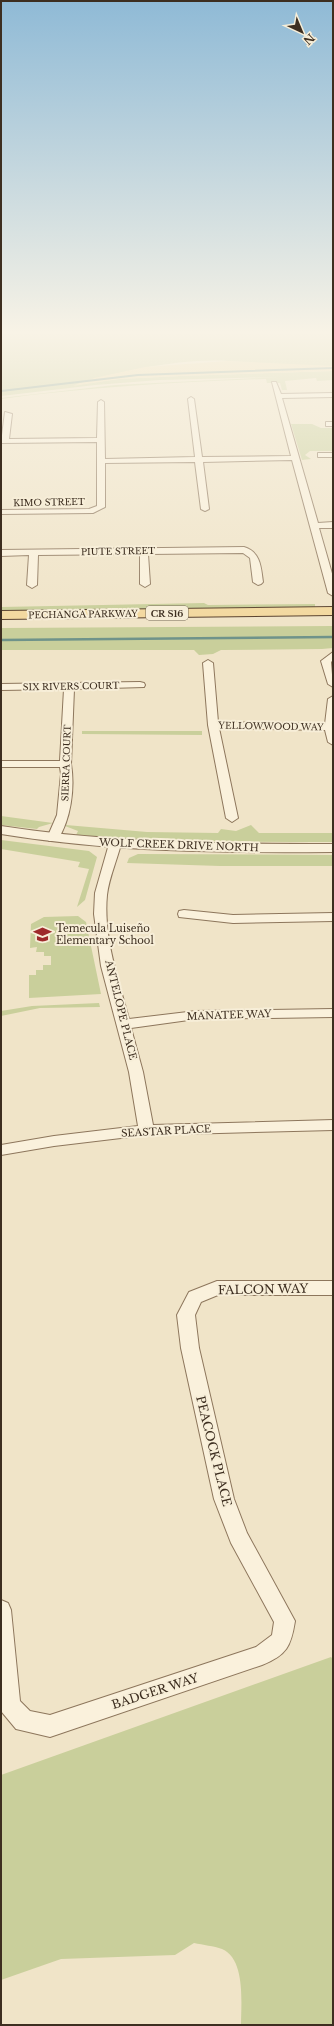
<svg xmlns="http://www.w3.org/2000/svg" width="334" height="2026" viewBox="0 0 334 2026" font-family="'Libre Baskerville',serif">
<style>
.green{fill:#c9cf9b}
.sand{fill:#ecd9a5}
.lines{fill:none;stroke-linecap:round;stroke-linejoin:round}
.stream-far1{stroke:#6f938a;stroke-width:2}
.stream{stroke:#6f938a;stroke-width:2.5}
.minor-casing{stroke:#8d765c;stroke-width:2}
.tertiary-casing{stroke:#8d765c;stroke-width:2}
.primary-casing{stroke:#5b4430;stroke-width:2}
.minor{fill:#faf1dc;fill-rule:evenodd}
.tertiary{fill:#faf1dc;fill-rule:evenodd}
.primary{fill:#f3d9a0;fill-rule:evenodd}
.labels{text-anchor:middle;dominant-baseline:central;stroke-width:4;stroke-linejoin:round;paint-order:stroke}
.far-street-label{font-size:9px;fill:#3d2e20;stroke:#f7eed8}
.shield{fill:#f7eed8;stroke:#756857;stroke-width:1}
.shield-label{font-size:9px;font-weight:bold;fill:#3d2e20}
.street-label{font-size:10px;fill:#3d2e20;stroke:#f7eed8}
.poi-label{font-size:10px;fill:#3d2e20;stroke:#f7eed8;text-anchor:start}
.near-street-label{font-size:12px;fill:#3d2e20;stroke:#f7eed8}
</style>
<rect width="100%" height="100%" fill="#f0e4c8"/>
<path class="green" d="M1 332H333V366C298 366 264 364 229 361 180 358 121 371 75 385L119 379 180 376 333 371V380L317 381 316 378 285 381 287 390H282L280 383H267L266 379C177 382 89 387 1 399V398L115 385 279 377 159 380 95 385 1 396Z
M291 424H312L321 428H332L333 451H310L305 455 311 459 302 460Z
M204 603 208 605 315 604V607L1 612V607Z
M333 626V648L322 649 221 650 213 654 199 655 194 650H1V628Z
M82 731H202V735L82 734Z
M1 816 53 823 39 827 37 829 1 825Z
M66 825 147 832 218 833 221 829 236 831 251 825 259 833H333V842C247 842 162 842 76 835L78 831 65 826Z
M1 840 89 851 97 857 85 900 77 907 89 869 78 867 80 862 1 849Z
M138 854 333 855V866H220L127 863 129 858Z
M78 916 86 922 101 994 29 998V975H36V970H43V965H51V956H44V952H36L37 947 30 948 31 924 44 917Z
M99 1003 100 1007 40 1008 1 1016V1011L32 1006Z
M331 1657 333 1659V2025H241C241 2005 246 1959 222 1949 214 1946 203 1945 194 1943L175 1955 61 1959 1 1980V1775Z"/>
<path class="sand" d="M228 361 333 366V371L180 376 119 379 73 386 94 378 145 367Z"/>
<g class="lines">
<path class="stream-far1" d="M1 391 138 375 333 368"/>
<path class="stream" d="M1 640 333 637"/>
<defs>
<path id="minor" d="M272 382H276L281 394 333 393V397L282 398 318 523 333 522V528H319L333 577V596L328 593 292 460 203 462 209 509 205 511 201 509 195 462 105 463V507L93 513 1 514V510L89 509 97 506V442L1 443 5 412 12 414 9 439 97 438 98 402 101 400 104 402 105 459 195 457 188 399 191 397 194 399 202 457 291 456Z
M326 422H333V426H326Z
M318 453H333V457H318Z
M244 547C261 552 261 568 263 582L261 584 258 585 253 582 250 558 243 553 148 554 150 584 145 587 140 584V554L38 555 37 585 32 588 27 585 29 555 1 556V550Z
M333 652V660L331 662 333 687 328 684 321 661Z
M208 660 213 663 218 722 325 724 328 699 333 696V745L328 742 325 730 219 728 238 818 232 822 226 818 208 725 203 663Z
M140 682 144 683 145 685 144 687 74 689 71 764C75 788 71 820 57 841H49L47 838 57 815 61 774 60 767H1V761H60L64 689 1 690V684Z
M115 840 121 844C117 860 109 878 107 895 103 936 118 979 129 1019L196 1011 333 1009V1017L196 1019 131 1028 143 1072 153 1125 333 1120V1130L146 1135 54 1146 1 1155V1145L54 1136 138 1126 129 1072 101 966 94 914 95 893 109 844Z
M184 910 233 915 333 913V921L233 923 179 917 178 914 179 911Z
M217 1281H333V1295H218L201 1302 195 1315 199 1348 234 1499 247 1533 295 1621C291 1646 287 1655 262 1665L50 1737 16 1729 1 1711V1600L8 1603 11 1610 20 1701 30 1711 50 1715 256 1647 272 1635 274 1622 231 1543 214 1499 181 1348 177 1315 189 1292Z"/>
<path id="tertiary" d="M1 826C111 843 221 844 333 844V852C221 853 111 852 1 834Z"/>
<path id="primary" d="M333 607V615L1 619V611Z"/>
</defs>
<use href="#minor" class="minor-casing"/>
<use href="#tertiary" class="tertiary-casing"/>
<use href="#primary" class="primary-casing"/>
<use href="#minor" class="minor"/>
<use href="#tertiary" class="tertiary"/>
<use href="#primary" class="primary"/>
</g>
<linearGradient id="sky" x2="0" y2="1"><stop stop-color="#8fbad6"/><stop offset="0.54" stop-color="#f8f3e6"/><stop offset="1" stop-color="#f8f3e6" stop-opacity="0"/></linearGradient>
<rect width="334" height="616" fill="url(#sky)"/>
<defs>
<symbol id="school-bare" viewBox="-9 -9 18 18"><path d="M0-5L7-2L0 1L-7-2ZM-4 1L0 2.5L4 1V4Q0 6-4 4Z" fill="#9e2a2b" stroke="#f7eed8" stroke-width="2.5" paint-order="stroke"/></symbol>
</defs>
<g fill-rule="evenodd">
<use href="#school-bare" x="30" y="922" width="25" height="25"/>
</g>
<g class="labels">
<g class="far-street-label">
<text transform="translate(49 502) rotate(-1)">KIMO STREET</text>
<text transform="translate(118 551) rotate(-1)">PIUTE STREET</text>
<text transform="translate(83 614) rotate(-1)">PECHANGA PARKWAY</text>
<text transform="translate(71 686) rotate(-1)">SIX RIVERS COURT</text>
<text transform="translate(271 726) rotate(1)">YELLOWWOOD WAY</text>
<text transform="translate(66 763) rotate(-88)">SIERRA COURT</text>
</g>
<rect class="shield" x="146" y="606" width="42" height="14" rx="3"/>
<g class="shield-label">
<text x="167" y="613">CR S16</text>
</g>
<g class="street-label">
<text transform="translate(179 845) rotate(2)">WOLF CREEK DRIVE NORTH</text>
<text transform="translate(121 1010) rotate(76)">ANTELOPE PLACE</text>
<text transform="translate(229 1015) rotate(-2)">MANATEE WAY</text>
<text transform="translate(166 1131) rotate(-3)">SEASTAR PLACE</text>
</g>
<g class="poi-label">
<text x="56" y="928">Temecula Luiseño<tspan x="56" dy="12">Elementary School</tspan></text>
</g>
<g class="near-street-label">
<text transform="translate(263 1289) rotate(-1)">FALCON WAY</text>
<text transform="translate(214 1451) rotate(76)">PEACOCK PLACE</text>
<text transform="translate(155 1691) rotate(-18)">BADGER WAY</text>
</g>
</g>
<rect width="334" height="2026" fill="none" stroke="#3d2e20" stroke-width="4"/>
<g transform="translate(302 32) rotate(136)" stroke="#f7eed8" stroke-width="3" paint-order="stroke">
<path d="M0-3L7 15L0 10L-7 15Z" fill="#3d2e20"/>
<text y="-6" font-size="11" font-weight="bold" text-anchor="middle" fill="#3d2e20">N</text>
</g>
</svg>
